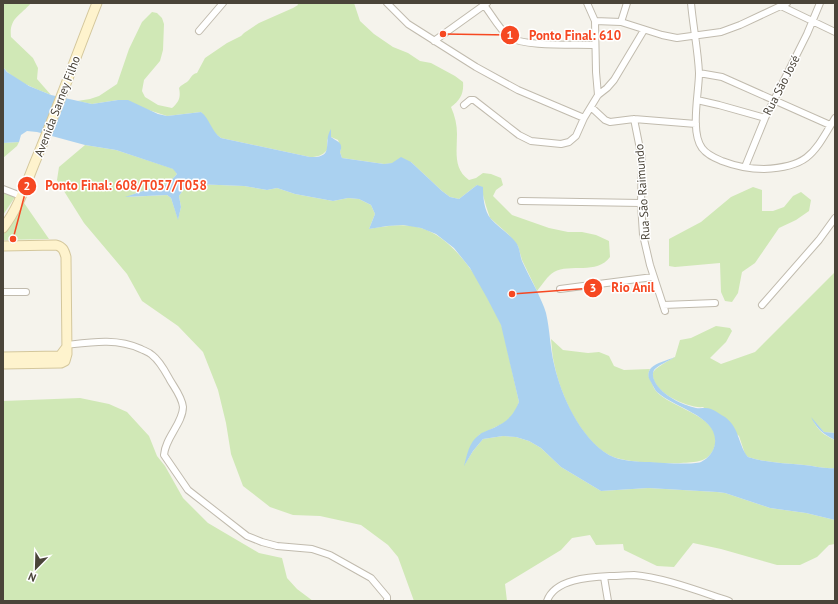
<svg xmlns="http://www.w3.org/2000/svg" width="838" height="604" viewBox="0 0 838 604" font-family="'PT Sans',sans-serif">
<style>
.green{fill:#d0e8b6}
.water{fill:#aad1f0}
.lines{fill:none;stroke-linecap:round;stroke-linejoin:round}
.street-casing{stroke:#c1bbae;stroke-width:8}
.secondary-casing{stroke:#d4c79c;stroke-width:11}
.street{stroke:#fff;stroke-width:6}
.secondary{stroke:#fef3cd;stroke-width:9}
.labels{text-anchor:middle;dominant-baseline:central;stroke-width:3;stroke-linejoin:round;paint-order:stroke}
.street-label{font-size:12px;fill:#4a4439;stroke:#fff}
.leader{fill:none;stroke:#f64822;stroke-width:1.5}
.callout-dot{fill:#f64822;stroke:#fff;stroke-width:1.5}
.mark-label{font-size:12px;text-anchor:middle;font-weight:bold;fill:#fff}
.callout-label{font-size:13px;text-anchor:middle;font-weight:bold;fill:#f64822;stroke:#fff;stroke-width:3;stroke-linejoin:round;paint-order:stroke}
</style>
<rect width="100%" height="100%" fill="#f5f3ec"/>
<path class="green" d="M3 3H31C20 16 9 18 11 37L33 58 38 68 37 79 51 95C34 88 14 81 3 67Z
M297 3H354L360 21 374 34 393 47 408 53 420 61 431 63 455 76 463 82C464 94 460 100 451 107 455 116 457 125 457 134 457 151 453 169 469 180L476 178 483 173 491 174 501 178 503 185 496 190 493 196 512 215 549 228 568 232H582L596 235 609 241 610 257C597 275 570 263 554 272 548 275 542 285 537 291L522 260 518 246 508 234 490 218 486 206 483 195 477 185 459 199 450 197 442 191 411 162 384 164 342 158 340 152 341 148 338 140 331 137V130L327 141V150C322 156 317 157 310 157L221 138C212 132 207 121 201 112L167 116 118 100 92 104 77 101 90 99 99 96 117 84 129 49 142 22 152 12 157 13 162 18 164 24 163 50 160 61 144 80 142 91 145 97 158 105 172 108C179 102 181 97 179 88 181 85 184 84 187 82 191 79 191 74 197 73L205 58 227 43 241 36 244 33 259 23 293 8 298 5Z
M19 142 17 146 3 158V143Z
M85 145 116 150 174 169 177 174C165 188 162 186 146 190 139 192 133 194 127 197L167 195 171 198 178 219 181 207 179 196 185 187 194 184 244 186 267 190 277 188 295 194 333 201 348 198 359 199 371 205 375 214 369 229C386 226 404 223 421 228 457 238 488 292 501 324 504 332 505 340 507 348 511 366 515 384 519 402L515 413 506 422 479 435 465 464 473 451 483 439 503 436 516 437 529 441 541 448 561 467 601 491 648 488 717 492 725 493 770 508 806 513 835 520V544L829 545 817 557 800 565H777L721 549 693 543 674 567 657 566 624 550 623 544 596 545 590 535 572 538 561 550 505 584 507 601H414L398 557 388 545 361 525 320 516 293 515 270 507 243 486 231 454 226 423 218 390 203 352 178 326 142 301 127 274 84 223 57 180 59 167Z
M753 187 762 190V211H773L784 207 793 196 801 192 811 200 809 211 796 220 779 228 755 263 742 272 738 293 732 302 725 301 721 292 720 263 675 267 669 266V239L701 222 731 197Z
M3 192H6L15 197 3 215Z
M22 200 49 239 3 240V232Z
M835 272V433L824 432 813 420C818 431 824 435 835 440V468C824 469 815 466 804 465 785 463 766 463 748 457L745 454 739 436 703 407C689 409 650 392 653 373 654 368 670 360 675 357L680 340 691 338 716 326 730 328 732 331 726 342 710 358 721 364 755 352Z
M551 339 563 350 588 353 599 352 609 356 614 366 624 370 650 369C647 375 649 378 652 383 653 386 654 389 656 391 671 409 726 417 714 448 708 463 695 462 681 463 664 464 624 463 609 455 580 439 560 394 554 363 552 356 552 347 551 339Z
M80 398 109 404 127 412 149 436 157 456 165 466 183 498 208 523 259 553 282 558 287 578 297 589 313 601H3V401Z"/>
<path class="water" d="M3 67 7 72 29 86 51 95 92 104 118 100H128L158 114 167 116 201 112C210 119 211 131 221 138L310 157C336 158 322 143 331 129V137C337 142 344 142 340 152L342 158 384 164 392 163 401 157 411 162 442 191 450 197 459 199 477 185 483 187C483 197 484 211 491 219 499 228 510 234 517 244 520 249 520 256 522 261 527 272 532 281 537 291 540 298 544 306 546 313 550 330 550 348 554 364 561 395 580 438 609 455 620 461 637 462 650 462 661 463 692 465 701 462 709 458 714 451 715 443 718 416 674 408 657 392 655 390 653 386 651 382 648 378 647 373 651 368 656 363 668 360 675 357 669 361 658 365 654 370 652 374 653 378 655 382 662 395 682 405 696 408 701 409 706 407 711 409 716 411 721 415 725 417 740 428 738 445 748 457 766 463 785 463 804 465 815 466 824 469 835 468V520L806 513 770 508 725 493 717 492 648 488 601 491 561 467 541 448 529 441 516 437 503 436 483 439 473 451 464 466C467 455 469 442 479 435 482 432 487 431 491 429 506 422 512 418 519 402L501 325 487 298 470 268 454 248 436 234 421 228 403 225 387 226 369 229 375 214 371 205 359 199 348 198 333 201 295 194 277 188 267 190 244 186 194 184 185 187 179 196 181 207 178 220 171 198 167 195 125 197C132 195 139 192 146 190 162 186 165 188 177 174L173 169 116 150 85 145 37 132 27 131 21 135 19 142 3 143Z
M811 417 824 432 835 433V440C823 434 817 429 811 417Z"/>
<g class="lines">
<defs>
<path id="street" d="M387 3 408 24 476 67 518 90 584 118
M587 3 595 21 596 72 598 95
M691 3C693 26 698 50 699 73 699 92 690 132 702 148 707 155 715 158 722 161 735 166 749 169 764 169 809 167 814 153 835 118
M484 5C492 15 499 29 509 37 523 47 577 44 595 45
M781 6 835 32
M595 21 621 22 662 35 677 38 721 32 740 25 787 3
M621 22 627 3
M199 31 223 3
M434 41 487 3
M699 73 722 77 830 125
M697 100 719 105 765 118
M464 105 470 100H474L519 135 531 141 561 144 569 142 576 136 584 118 598 95 607 88 614 80 644 30
M591 107 605 120 610 122 634 119 696 124
M634 119 642 159 641 203 643 235 650 265 665 311
M745 167 765 118 807 34 820 3
M3 189 21 196
M521 201 641 203
M560 289 653 277
M3 292H26
M663 305 715 303
M762 305 819 240 835 218
M66 345C92 342 117 338 141 349 145 351 149 352 152 355 160 361 165 371 170 380 174 387 182 397 183 407 183 423 165 438 164 455L188 490 247 536 262 542 277 546 312 549 330 555 371 578 387 597V601
M604 577 608 601
M547 601C555 578 592 577 612 576 619 576 627 575 634 575 662 577 701 592 729 601"/>
<path id="secondary" d="M3 228C18 209 26 184 35 162 57 110 76 56 97 3
M3 246 56 245C63 247 64 250 66 257L67 354 65 361 61 363 3 364
M3 357 60 356 66 348"/>
</defs>
<use href="#street" class="street-casing"/>
<use href="#secondary" class="secondary-casing"/>
<use href="#street" class="street"/>
<use href="#secondary" class="secondary"/>
</g>
<g class="labels">
<g class="street-label">
<text transform="translate(781 85) rotate(-63)">Rua São José</text>
<text transform="translate(57 106) rotate(-69)">Avenida Sarney Filho</text>
<text transform="translate(642 192) rotate(-94)">Rua São Raimundo</text>
</g>
</g>
<path class="leader" d="M443 34L510 35M13 239L27 186M512 294L593 288"/>
<g class="callout-dot">
<circle cx="443" cy="34" r="4"/>
<circle cx="13" cy="239" r="4"/>
<circle cx="512" cy="294" r="4"/>
<circle cx="510" cy="35" r="10"/>
<circle cx="27" cy="186" r="10"/>
<circle cx="593" cy="288" r="10"/>
</g>
<g class="mark-label">
<text x="510" y="39">1</text>
<text x="27" y="190">2</text>
<text x="593" y="292">3</text>
</g>
<g class="callout-label">
<text x="575" y="40">Ponto Final: 610</text>
<text x="126" y="190">Ponto Final: 608/T057/T058</text>
<text x="633" y="292">Rio Anil</text>
</g>
<rect width="838" height="604" fill="none" stroke="#4a4439" stroke-width="8"/>
<g transform="translate(36 568) rotate(203)" stroke="#ffffff" stroke-width="3" paint-order="stroke">
<path d="M0-3L7 15L0 10L-7 15Z" fill="#4a4439"/>
<text y="-6" font-size="11" font-weight="bold" text-anchor="middle" fill="#4a4439">N</text>
</g>
</svg>
